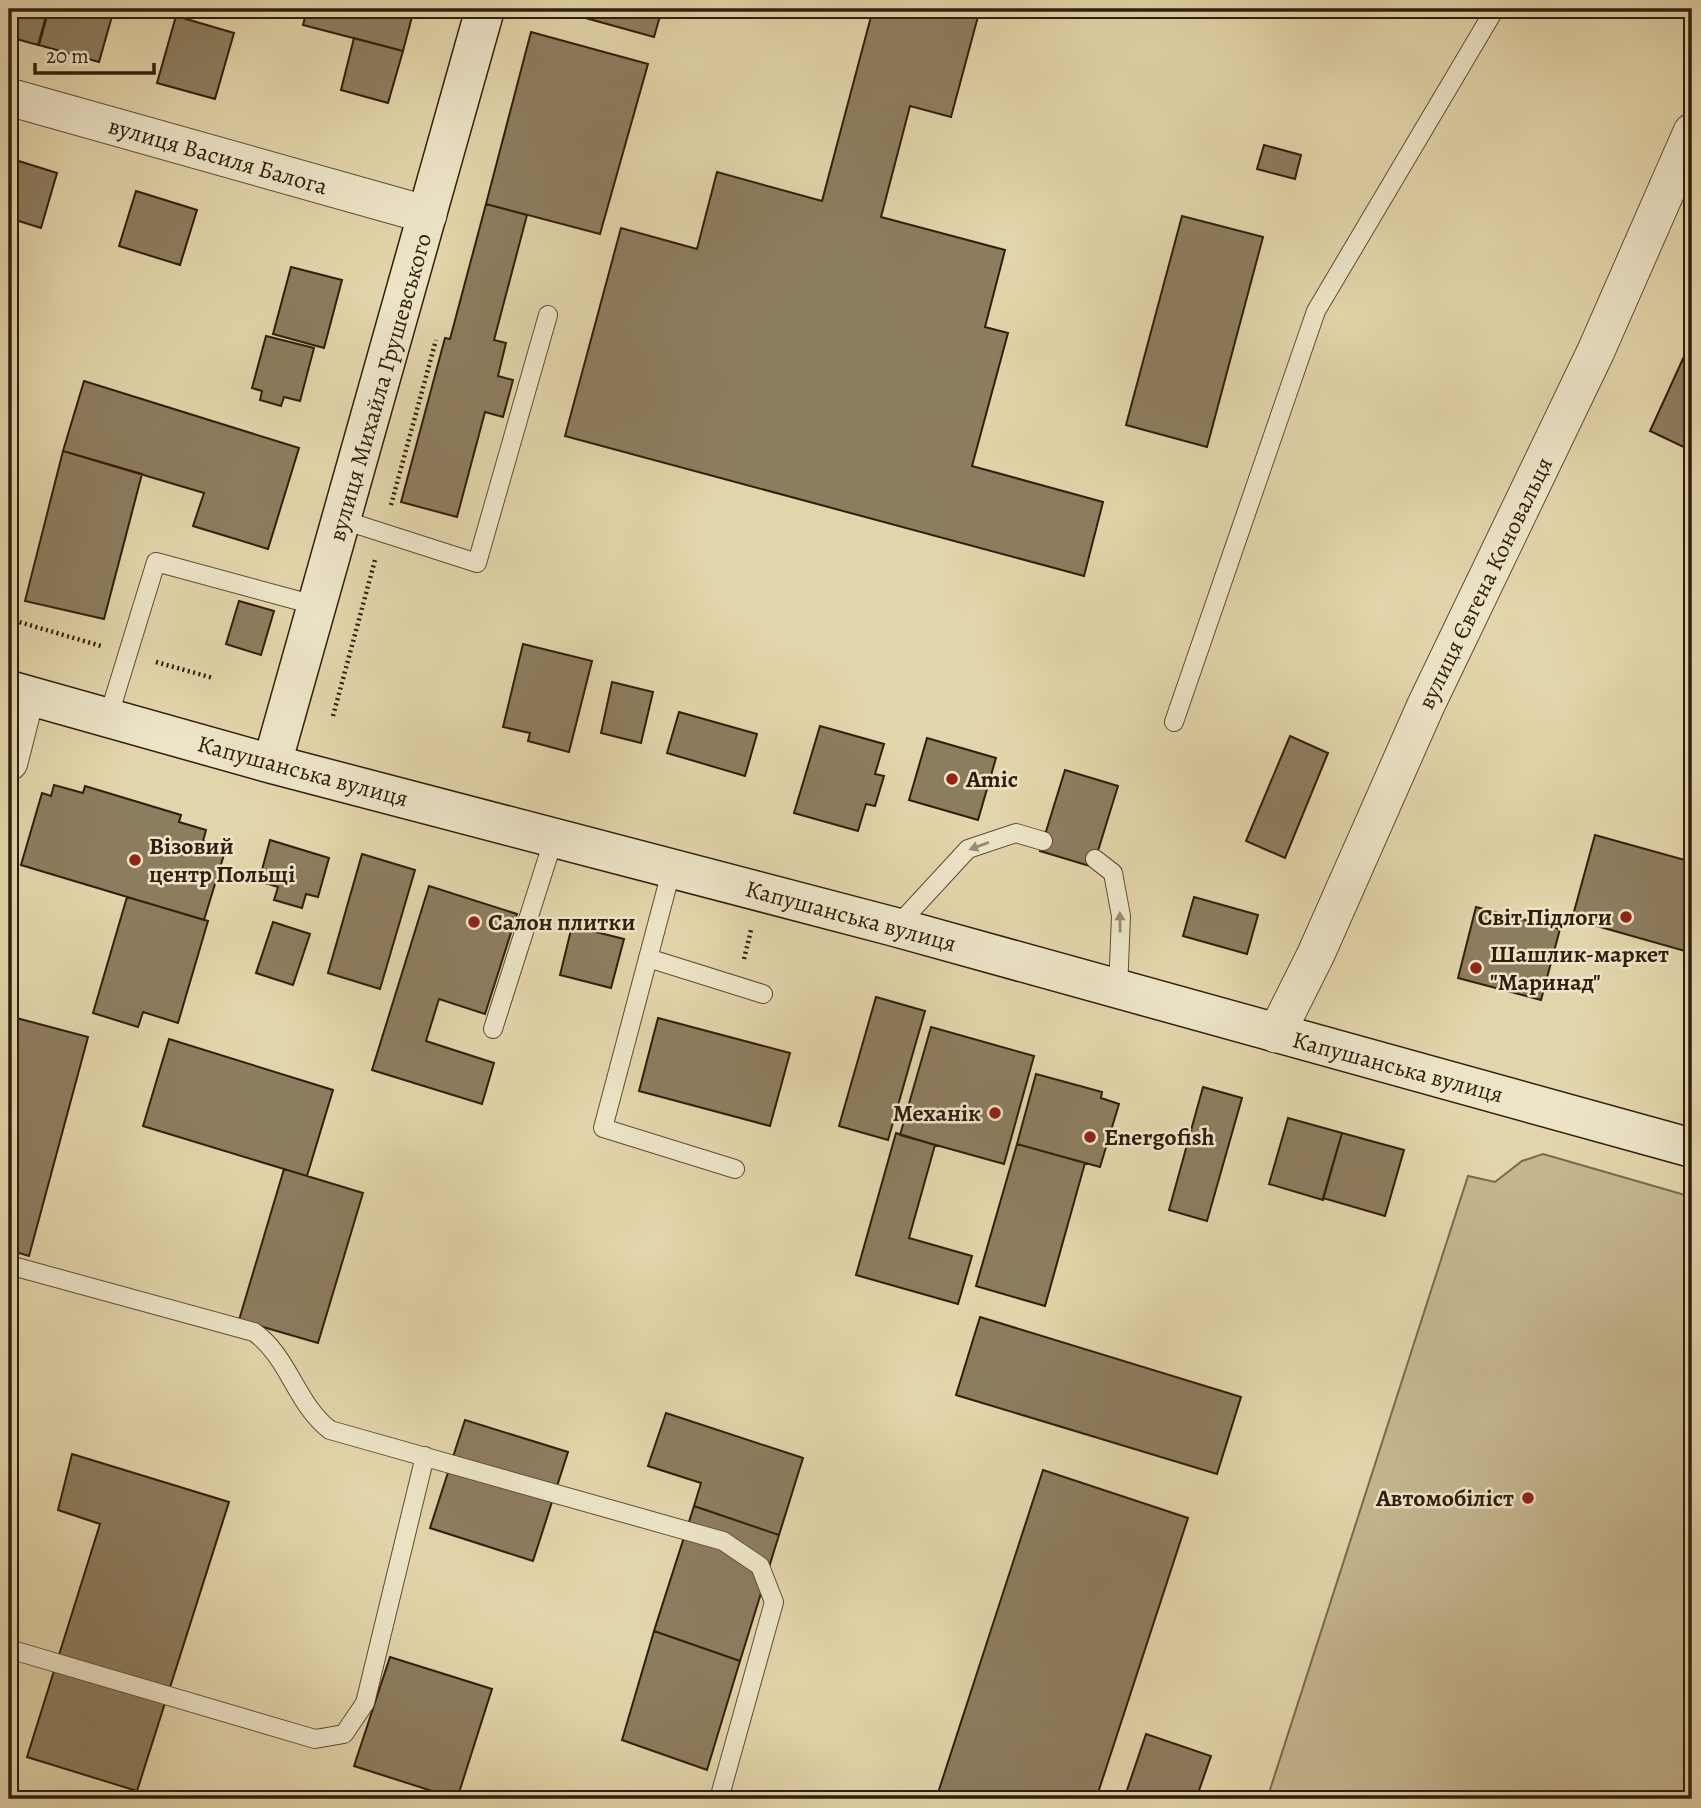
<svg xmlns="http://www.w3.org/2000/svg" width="1701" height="1808" viewBox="0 0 1701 1808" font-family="Alegreya,serif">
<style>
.green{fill:#c5b690;stroke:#7a6a4e;stroke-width:2}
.building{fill:#8d7d5f;stroke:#301e0d;stroke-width:2}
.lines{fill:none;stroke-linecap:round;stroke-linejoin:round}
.lane-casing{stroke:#5d4c34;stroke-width:20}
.street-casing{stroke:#5d4c34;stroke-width:39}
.secondary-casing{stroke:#301e0d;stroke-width:41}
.path{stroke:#301e0d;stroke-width:4.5;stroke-dasharray:2 3.5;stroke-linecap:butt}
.lane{stroke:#ede4c8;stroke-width:18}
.street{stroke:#ede4c8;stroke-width:37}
.secondary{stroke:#ede4c8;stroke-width:38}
.oneway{fill:#988b74}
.poi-dot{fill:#8f2418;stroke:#ede4c8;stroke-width:2.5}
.labels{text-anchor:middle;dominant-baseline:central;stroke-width:5;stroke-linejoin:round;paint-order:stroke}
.street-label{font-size:24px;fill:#301e0d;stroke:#ede4c8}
.poi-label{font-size:24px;font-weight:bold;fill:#301e0d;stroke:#ede4c8;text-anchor:start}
</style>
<rect width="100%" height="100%" fill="#e3d5ab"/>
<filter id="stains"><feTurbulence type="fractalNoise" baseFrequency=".00286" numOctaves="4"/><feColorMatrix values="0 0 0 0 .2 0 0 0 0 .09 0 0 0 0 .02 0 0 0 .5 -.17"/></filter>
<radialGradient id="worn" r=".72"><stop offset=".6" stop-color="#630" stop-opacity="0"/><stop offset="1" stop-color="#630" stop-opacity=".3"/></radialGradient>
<path class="green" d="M1543 1154 1692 1197V1799H1267L1468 1176 1495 1182 1522 1161Z"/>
<path class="building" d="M9 9H48L38 45 9 37Z
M49 9H114L99 62 39 45Z
M307 9H414L403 51 303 25Z
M553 9H662L654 37Z
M873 9H980L951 117 910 106 881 217 1005 250 985 327 1008 333 972 466 1103 502 1084 576 565 436 621 228 697 249 717 172 822 201Z
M176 16 234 33 215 99 157 83Z
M531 32 648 64 600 234 486 204Z
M354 38 403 51 388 103 341 90Z
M1264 145 1301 155 1295 179 1257 169Z
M9 158 57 173 41 228 9 218Z
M136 191 197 210 180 265 119 246Z
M486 204 527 215 494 340 506 343 498 376 513 380 503 417 485 412 457 517 401 502 445 338 450 339Z
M1182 216 1263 237 1207 447 1126 425Z
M291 267 342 280 324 348 273 334Z
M266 336 314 348 300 401 284 397 281 406 260 400 262 391 252 388Z
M1692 339V451L1650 431Z
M84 381 299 448 268 549 193 526 204 493 63 451Z
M9 450 18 452 9 487Z
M63 451 142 474 104 619 25 601Z
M239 601 274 611 261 655 226 644Z
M523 644 592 661 569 752 528 741 530 733 503 727Z
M612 682 653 692 641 743 601 733Z
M679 712 757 734 745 776 667 753Z
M820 726 884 744 875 774 884 776 875 806 866 804 858 831 794 813Z
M1290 736 1328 753 1285 858 1246 841Z
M927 738 996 758 978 820 909 800Z
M1065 770 1118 786 1093 867 1040 851Z
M54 785 83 793 85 786 181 815 179 822 206 830 203 841 226 848 204 920 21 865 42 793 51 796Z
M1595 835 1692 862V953L1572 919Z
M270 840 329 858 318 897 306 894 302 908 274 900 278 887 259 881Z
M362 854 415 870 380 989 328 973Z
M429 886 517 914 485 1014 439 999 426 1041 494 1063 482 1104 372 1070Z
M127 897 208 921 178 1023 143 1012 138 1027 93 1013Z
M1194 897 1258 915 1247 954 1183 936Z
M1476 907 1560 929 1541 1000 1458 978Z
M273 922 310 934 293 985 256 973Z
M572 926 624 939 611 988 560 975Z
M876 997 925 1011 888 1140 839 1126Z
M9 1016 88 1037 29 1256 9 1250Z
M658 1018 790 1053 770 1126 639 1091Z
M931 1027 1034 1056 1004 1164 900 1135Z
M169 1039 333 1090 307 1176 143 1126Z
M1036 1074 1102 1092 1101 1098 1119 1104 1100 1167 1017 1144Z
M1203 1087 1242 1098 1207 1221 1169 1210Z
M1288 1118 1342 1133 1323 1200 1269 1184Z
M896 1133 935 1145 909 1238 972 1256 958 1304 856 1275Z
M1342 1133 1404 1150 1385 1216 1323 1198Z
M1017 1144 1085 1163 1045 1306 976 1286Z
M284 1169 363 1193 318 1343 239 1320Z
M980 1317 1241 1397 1217 1474 956 1395Z
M666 1413 803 1458 779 1535 694 1506 701 1483 648 1466Z
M465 1420 568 1452 533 1561 430 1528Z
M72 1454 229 1502 137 1791 27 1757 100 1524 58 1510Z
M1043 1470 1188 1518 1096 1799H936Z
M694 1506 779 1535 740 1661 654 1631Z
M654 1631 740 1661 707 1770 622 1740Z
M390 1657 492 1689 457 1799 354 1766Z
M1146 1734 1211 1756 1196 1799H1124Z"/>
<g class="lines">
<defs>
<path id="lane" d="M343 520 477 563 548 315
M108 718 156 562 318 606
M1174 722 1316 311 1495 9
M1095 859 1113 873 1121 916 1118 990
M672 868 603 1128 735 1169
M896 927 968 849 1016 833 1043 841
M648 958 763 994
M493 1029 554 838
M9 1265 254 1332C289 1357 296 1404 330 1430L723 1541 760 1566 774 1602 719 1799
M9 1649 315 1739 344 1734 365 1703 425 1456"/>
<path id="street" d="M9 97 428 215
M9 762 26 695
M1276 1034 1316 954 1426 705 1596 351 1692 132"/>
<path id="secondary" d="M9 690 272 764 895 927 1692 1148
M272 764 485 9"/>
</defs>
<use href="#lane" class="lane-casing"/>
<use href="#street" class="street-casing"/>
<use href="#secondary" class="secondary-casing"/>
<path class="path" d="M391 505 436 340
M9 619 101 646
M156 662 213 678
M333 716 375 560
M744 959 751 930"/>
<use href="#lane" class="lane"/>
<use href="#street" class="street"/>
<use href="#secondary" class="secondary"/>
</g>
<defs><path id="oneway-solid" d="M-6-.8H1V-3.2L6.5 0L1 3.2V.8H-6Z" transform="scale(1.75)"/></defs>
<g class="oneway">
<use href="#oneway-solid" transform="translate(979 846) rotate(160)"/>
<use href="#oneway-solid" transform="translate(1120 922) rotate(-91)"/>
</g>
<g class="poi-dot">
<circle cx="952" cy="779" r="7"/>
<circle cx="135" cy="860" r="7"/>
<circle cx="1626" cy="917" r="7"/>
<circle cx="474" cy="922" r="7"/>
<circle cx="1476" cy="968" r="7"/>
<circle cx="995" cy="1113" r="7"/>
<circle cx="1090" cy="1137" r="7"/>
<circle cx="1528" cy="1498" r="7"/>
</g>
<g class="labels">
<g class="street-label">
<text transform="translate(218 156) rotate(16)">вулиця Василя Балога</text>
<text transform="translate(380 387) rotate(-74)">вулиця Михайла Грушевського</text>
<text transform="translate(1485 583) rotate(-64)">вулиця Євгена Коновальця</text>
<text transform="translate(303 771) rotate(15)">Капушанська вулиця</text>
<text transform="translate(851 916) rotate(15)">Капушанська вулиця</text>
<text transform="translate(1398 1067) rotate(15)">Капушанська вулиця</text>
</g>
<g class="poi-label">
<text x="966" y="779">Amic</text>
<text x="149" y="846">Візовий<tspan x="149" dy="28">центр Польщі</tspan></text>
<text x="1612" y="917" text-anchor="end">Світ Підлоги</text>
<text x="488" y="922">Салон плитки</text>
<text x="1490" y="954">Шашлик-маркет<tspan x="1490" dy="28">"Маринад"</tspan></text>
<text x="981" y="1113" text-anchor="end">Механік</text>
<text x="1104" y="1137">Energofish</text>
<text x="1514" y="1498" text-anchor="end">Автомобіліст</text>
</g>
</g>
<rect width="1701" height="1808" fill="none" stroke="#e3d5ab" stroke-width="35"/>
<rect x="10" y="10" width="1680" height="1787" fill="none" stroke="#301e0d" stroke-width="3.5"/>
<rect x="18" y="18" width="1666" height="1773" fill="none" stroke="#301e0d" stroke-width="2"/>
<path d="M35 63v10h119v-10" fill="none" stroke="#301e0d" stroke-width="3.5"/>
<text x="46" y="63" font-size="21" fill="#301e0d" stroke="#ede4c8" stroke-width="5" paint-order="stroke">20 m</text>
<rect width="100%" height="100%" filter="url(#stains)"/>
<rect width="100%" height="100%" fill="url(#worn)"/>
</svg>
